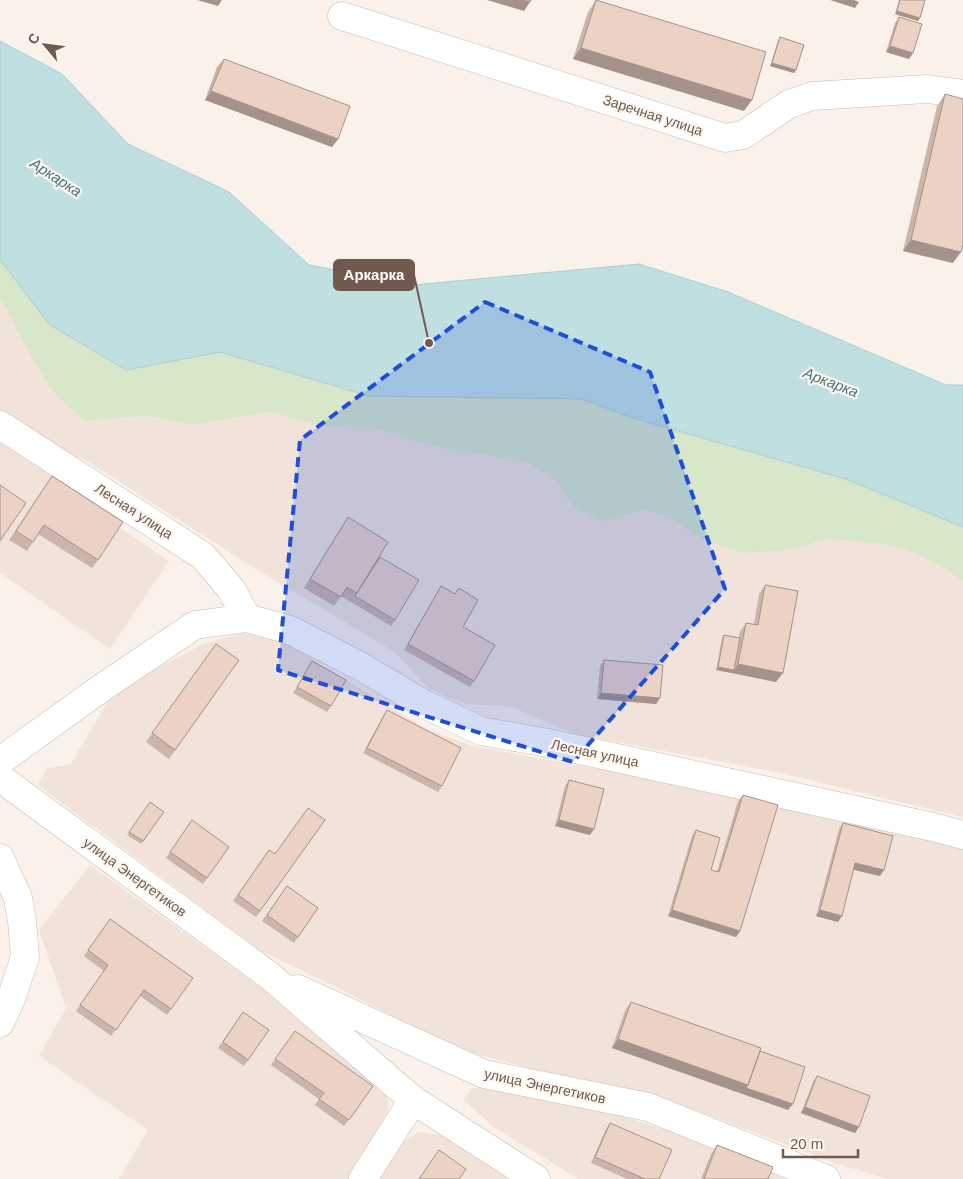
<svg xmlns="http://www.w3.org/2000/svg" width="963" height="1179" viewBox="0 0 963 1179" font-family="Helvetica,sans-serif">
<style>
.residential{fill:#f1e3d9}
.green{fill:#d8e6c9}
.water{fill:#c0dfe1;stroke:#a8cfd2}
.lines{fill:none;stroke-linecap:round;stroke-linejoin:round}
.minor-casing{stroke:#cbbab1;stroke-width:29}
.minor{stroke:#fff;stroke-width:28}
.wall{fill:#cbb4a9}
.shaded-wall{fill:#a5928a}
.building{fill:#ecd1c5;stroke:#a5928a}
.marked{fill:#1d4ed8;fill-opacity:0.2;stroke:#1d4ed8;stroke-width:4;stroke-dasharray:10 6;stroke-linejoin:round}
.labels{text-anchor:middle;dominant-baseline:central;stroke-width:4.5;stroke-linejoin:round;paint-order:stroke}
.street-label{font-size:14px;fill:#715950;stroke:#fdf6f0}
.water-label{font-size:15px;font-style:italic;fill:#49777b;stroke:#fdf6f0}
.leader{fill:none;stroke:#715950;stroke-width:2}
.callout-dot{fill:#715950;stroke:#fdf6f0;stroke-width:2}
.callout{fill:#715950;stroke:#715950;stroke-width:2}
.callout-label{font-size:15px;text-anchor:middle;font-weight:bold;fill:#fff}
</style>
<rect width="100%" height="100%" fill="#faf2ea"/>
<path class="residential" d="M0 298 38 369 53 392 85 421 117 418 149 416 189 425 271 412 324 427 371 428 458 453 484 454 529 464 554 479 575 508 603 522 644 509 670 517 704 540 788 550 828 539 882 544 905 549 939 565 963 581V817L776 772 574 734 512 707 467 704 446 697 428 687 417 676 394 652 251 566 79 456 64 490 169 561 110 649 0 573Z
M243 633 281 640 425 728 472 746 675 783 838 817 963 849V1179H888L835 1163 679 1104 622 1093 454 1048 340 989 259 950 38 785 47 768 71 764 108 701 146 674 199 646 219 639Z
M90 865 260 987 387 1095 388 1108 382 1124 373 1144 348 1179H119L148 1130 39 1056 66 1008 39 930Z
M496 1087 601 1110 687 1136 787 1179H578L492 1126 464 1100 472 1088Z
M419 1132 442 1135 511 1179H372L398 1144Z"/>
<path class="green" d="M0 260 50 325 126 370 220 352 369 396 582 399 633 418 846 479 963 525V581L939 565 905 549 882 544 828 539 788 550 743 553 704 540 670 517 644 509 603 522 575 508 554 479 529 464 484 454 458 453 371 428 324 427 271 412 189 425 149 416 117 418 85 421 53 392 38 369 0 298Z"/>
<path class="water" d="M0 41 62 74 128 144 229 192 309 265 413 285 639 264 728 292 946 385H963V527L846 479 633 418 582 399 369 396 220 352 126 370 50 325 0 260Z"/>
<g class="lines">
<defs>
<path id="minor" d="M342 16 725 138 743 135 789 104 812 96 927 89 963 94
M0 425 203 556 231 589 247 618
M0 761 100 689 195 625 247 618 290 630 360 666 424 704 481 731 548 743 933 827 963 835
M0 778 270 976 413 1100 536 1179
M0 858 18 898 22 921 25 957 11 999 0 1023
M298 989 484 1074 648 1107 826 1179
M363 1179 413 1100"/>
</defs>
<use href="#minor" class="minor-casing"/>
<use href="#minor" class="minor"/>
</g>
<path class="wall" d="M596 0 744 111 573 59 588 12Z
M899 0H925L920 18 918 21 895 14Z
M899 17 909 59 886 52 895 23Z
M780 37 796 70 794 73 770 66 778 40Z
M224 59 338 139 332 147 205 100 217 67Z
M945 94 953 263 903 251 937 106Z
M52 476 98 560 92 568 38 534 27 551 9 540Z
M348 517 380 557 395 620 391 626 341 596 334 606 304 588Z
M765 585 776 682 716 670 722 638 724 635 738 638 740 632 746 623 754 624 759 594Z
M441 586 455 594 459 588 463 627 474 681 470 687 404 650Z
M216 644 239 660 169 759 146 742Z
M604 660 660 698 656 704 597 699 600 666Z
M312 661 331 706 327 712 293 693Z
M387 710 442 786 438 792 363 753 383 716Z
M569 780 590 835 555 826 565 786Z
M743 795 740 931 736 937 668 916 692 836 696 830 711 870 717 872 738 801Z
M150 802 164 812 141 844 127 835Z
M192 820 229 847 203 884 166 858Z
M325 820 256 917 233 901 269 850 275 854Z
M843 823 880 876 854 870 838 922 816 916 839 829Z
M287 886 318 908 294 943 262 921Z
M110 919 193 978 167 1015 140 996 111 1036 76 1011 104 971 84 956Z
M631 1002 760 1051 788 1110 612 1048 625 1011Z
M243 1012 269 1030 244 1066 218 1048Z
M295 1031 373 1086 344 1126 315 1105 319 1099 271 1065Z
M817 1076 855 1133 801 1113 813 1082Z
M610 1123 659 1179H627L591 1163 606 1129Z
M717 1145 768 1179H701L711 1154Z"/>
<path class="shaded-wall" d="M197 0H222L218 6Z
M487 0H522L530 2 524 11Z
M830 0H854L859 2 855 8Z
M897 11 920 18 918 21 895 14Z
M890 46 913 53 909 59 886 52Z
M581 48 752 100 744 111 573 59Z
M772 63 796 70 794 73 770 66Z
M211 91 338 139 332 147 205 100Z
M911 240 961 252 953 263 903 251Z
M738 664 783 673 776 682 732 673Z
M718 667 734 670 732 673 716 670Z
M601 693 660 698 656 704 597 699Z
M559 820 594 829 590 835 555 826Z
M855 863 884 870 880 876 851 869Z
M672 910 740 931 736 937 668 916Z
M820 910 842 916 838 922 816 916Z
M618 1039 748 1085 793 1104 788 1110 612 1048Z
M805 1107 859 1127 855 1133 801 1113Z"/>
<path class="building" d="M522 0H531L530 2Z
M596 0 766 52 752 100 581 48Z
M900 0H925L920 18 897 11Z
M899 17 922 24 913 53 890 46Z
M780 37 804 45 796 70 772 63Z
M224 59 350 106 338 139 211 91Z
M945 94 963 99V245L961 252 911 240Z
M52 476 123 522 98 560 44 525 33 542 16 531Z
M0 485 26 503 0 541Z
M348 517 388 542 357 593 347 587 341 597 310 579Z
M380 557 419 580 395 620 355 596Z
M765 585 798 591 783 673 738 664 746 623 758 625Z
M441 586 455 594 459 588 478 600 463 627 495 645 474 681 408 644Z
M724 635 740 638 734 670 718 667Z
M216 644 239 660 175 750 152 733Z
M604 660 663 665 660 698 601 693Z
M312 661 346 680 331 706 297 687Z
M387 710 461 748 442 786 367 748Z
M569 780 604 789 594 829 559 820Z
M743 795 778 805 740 931 672 910 696 830 720 838 711 870 719 872Z
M150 802 164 812 143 841 129 832Z
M308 808 325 820 260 911 238 895 269 850 275 854Z
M192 820 229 847 207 878 170 852Z
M843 823 893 836 884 870 855 863 842 916 820 910Z
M287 886 318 908 298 937 267 915Z
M110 919 193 978 171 1009 144 990 116 1030 80 1005 108 965 88 950Z
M631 1002 761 1048 748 1085 618 1039Z
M243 1012 269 1030 248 1060 223 1042Z
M295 1031 373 1086 349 1120 319 1099 324 1093 275 1059Z
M760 1051 805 1067 793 1104 746 1088 748 1085Z
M817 1076 870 1096 859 1127 805 1107Z
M610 1123 672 1150 659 1179H645L595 1157Z
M717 1145 773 1167 768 1179H704Z
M439 1150 466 1169 459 1179H419Z"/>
<path class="marked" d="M485 302 650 372 725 589 573 762 278 670 300 440Z"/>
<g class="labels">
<g class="street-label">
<text transform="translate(653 115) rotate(18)">Заречная улица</text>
<text transform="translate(134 511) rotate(33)">Лесная улица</text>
<text transform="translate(595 753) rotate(12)">Лесная улица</text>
<text transform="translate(135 877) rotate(36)">улица Энергетиков</text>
<text transform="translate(545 1086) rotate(12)">улица Энергетиков</text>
</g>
<g class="water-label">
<text transform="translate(56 177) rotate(33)">Аркарка</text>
<text transform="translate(831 382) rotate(21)">Аркарка</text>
</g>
</g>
<path class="leader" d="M429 343L414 275"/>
<circle class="callout-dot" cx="429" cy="343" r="5"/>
<rect class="callout" x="334" y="260" width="80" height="30" rx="5"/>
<g class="callout-label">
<text x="374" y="280">Аркарка</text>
</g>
<g transform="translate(45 45) rotate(299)" stroke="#fdf6f0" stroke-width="4" paint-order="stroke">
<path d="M0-4L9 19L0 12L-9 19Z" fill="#715950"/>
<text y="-8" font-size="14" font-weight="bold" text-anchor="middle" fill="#715950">С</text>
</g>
<path d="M783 1149v8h75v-8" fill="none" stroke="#715950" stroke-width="2.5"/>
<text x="790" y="1149" font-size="15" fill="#715950" stroke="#fdf6f0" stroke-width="4" paint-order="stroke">20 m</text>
</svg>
